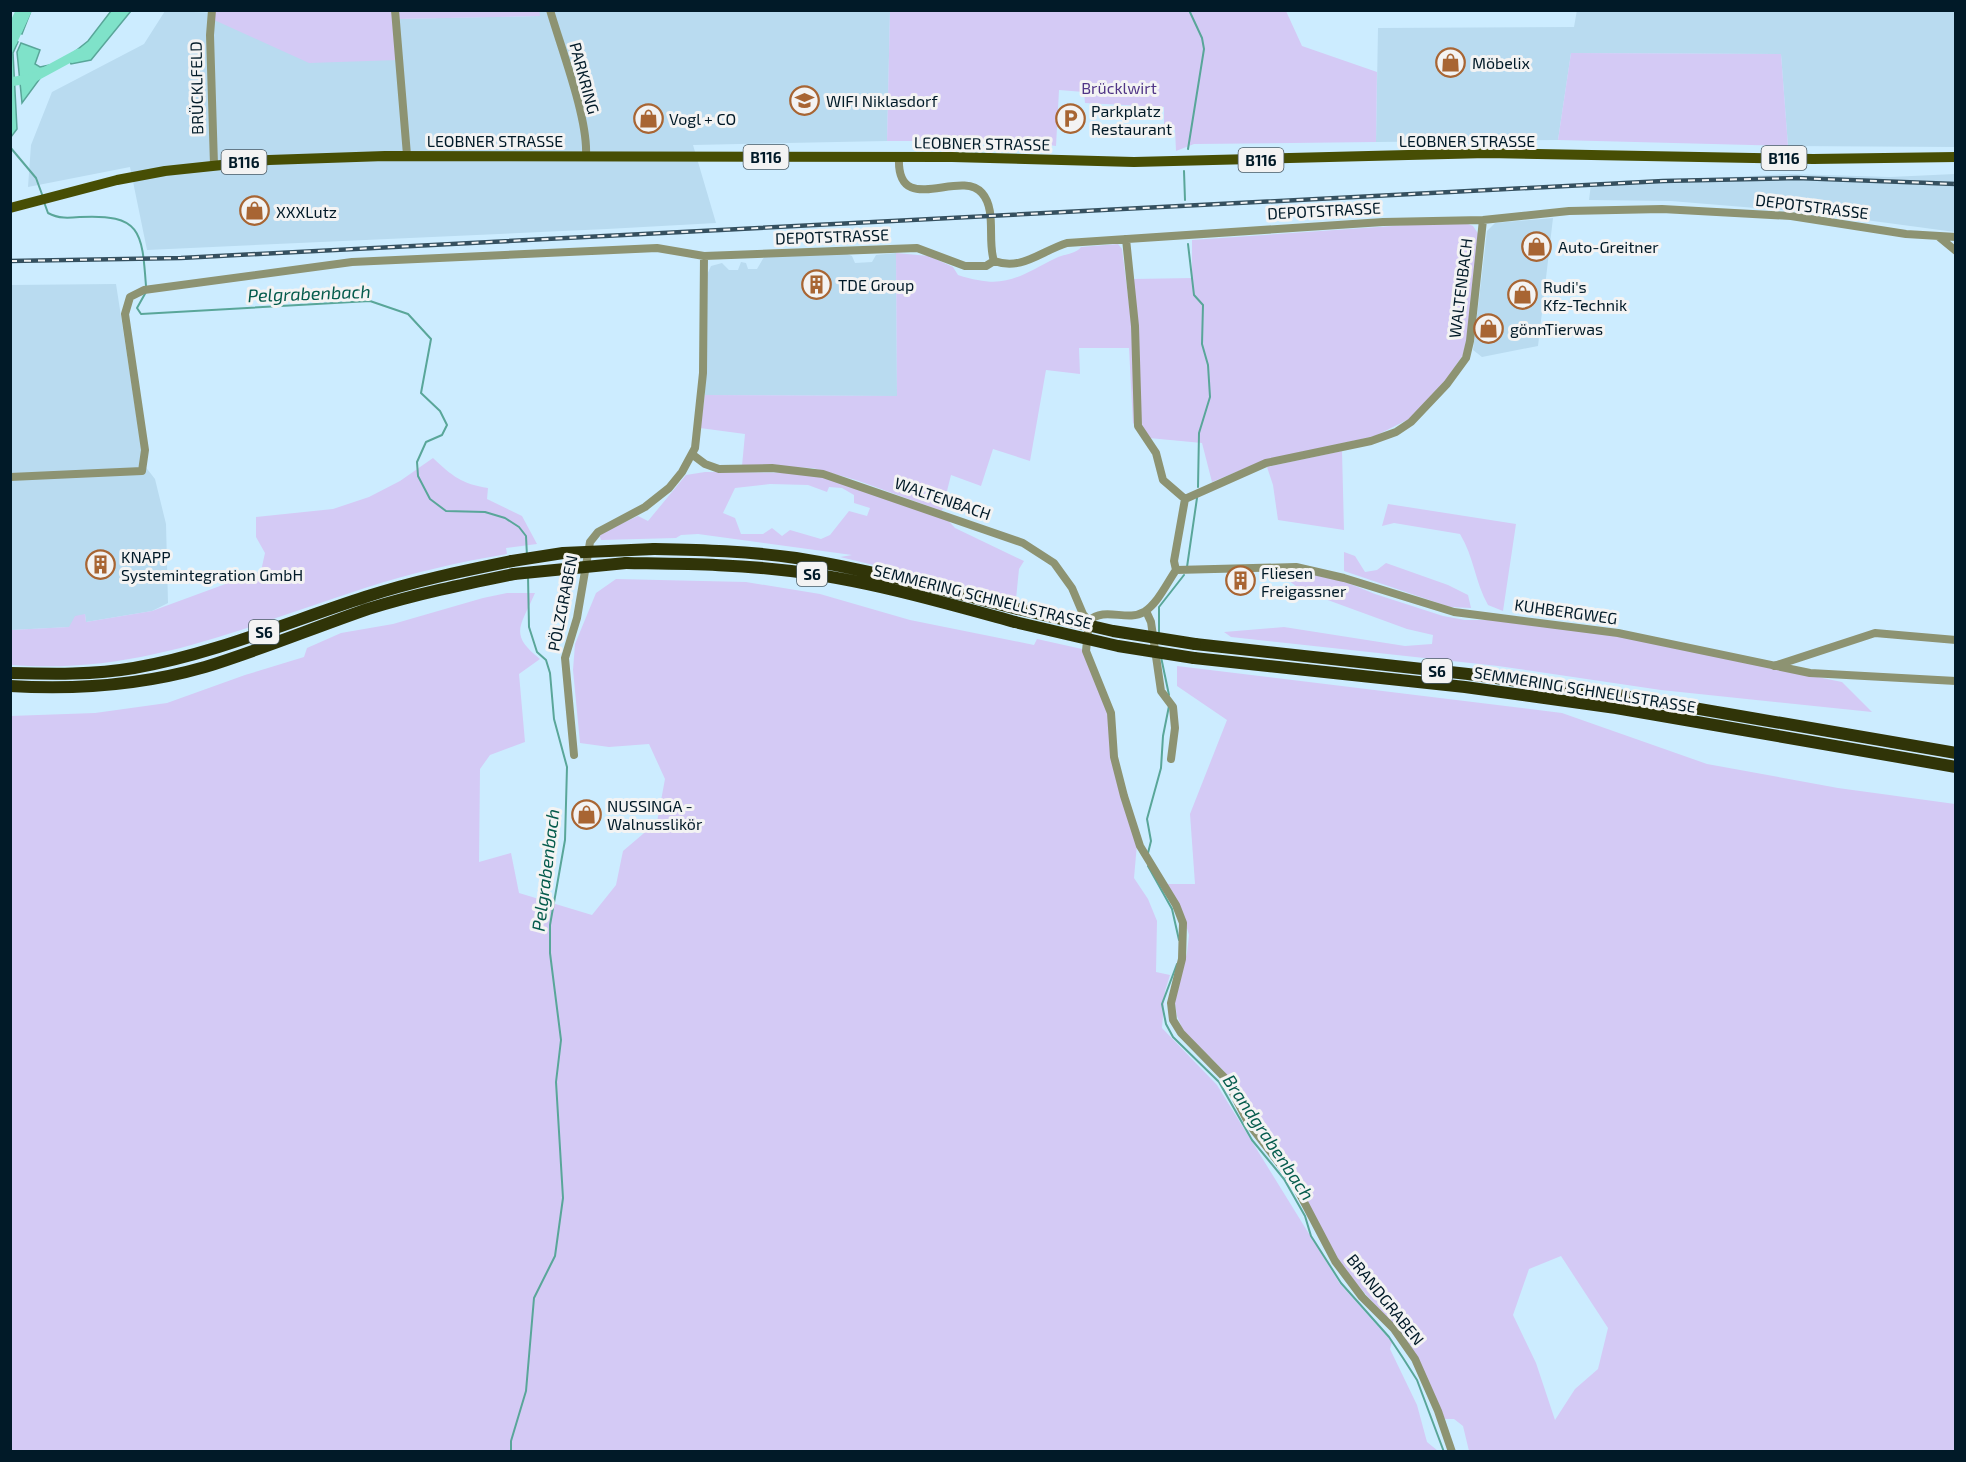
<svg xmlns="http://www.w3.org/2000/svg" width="1966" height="1462" viewBox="0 0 1966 1462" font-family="'Exo 2',sans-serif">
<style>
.built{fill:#b9dbf0}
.green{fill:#d4caf5;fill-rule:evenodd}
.water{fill:#7fe2c9;stroke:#59a699;stroke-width:1.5}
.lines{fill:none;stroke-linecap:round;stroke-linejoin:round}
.stream{stroke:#59a699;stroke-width:2}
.canal{stroke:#7fe2c9;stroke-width:9}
.river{stroke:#7fe2c9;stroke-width:15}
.minor{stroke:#8d9372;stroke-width:8}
.major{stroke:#474e04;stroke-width:10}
.highway{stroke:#303408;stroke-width:12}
.rail-casing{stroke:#35505f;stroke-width:4.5}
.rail{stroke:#f3f3f3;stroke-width:2;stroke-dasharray:7;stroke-linecap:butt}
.highway-bridge{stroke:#303408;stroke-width:12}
.labels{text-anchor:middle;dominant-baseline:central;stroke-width:6;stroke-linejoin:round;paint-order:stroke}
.shield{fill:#f3f3f3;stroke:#4a5b65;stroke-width:1.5}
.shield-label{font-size:15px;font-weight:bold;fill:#011a28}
.poi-label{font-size:16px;fill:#011a28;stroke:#f3f3f3;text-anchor:start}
.street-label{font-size:16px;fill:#011a28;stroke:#f3f3f3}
.park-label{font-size:16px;fill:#503586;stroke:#f3f3f3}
.water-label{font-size:18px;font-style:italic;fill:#045b4c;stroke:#f3f3f3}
</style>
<rect width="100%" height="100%" fill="#ccecff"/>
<path class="built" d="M539 10 890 11 887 141 693 145 716 223 607 229 147 250 130 167 28 187 31 145 52 92 144 44 165 11 397 19 539 16Z
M1577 10 1955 11V147L1788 146 1781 54 1571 53 1558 140 1376 142 1378 28 1574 27Z
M1789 174 1890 177 1955 174V232L1806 212 1671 201 1589 200 1591 184Z
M1553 218 1538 346 1482 357 1473 350 1487 231 1495 223Z
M845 253 852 256 855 263 872 262 876 255 896 253 897 396 705 395 706 277 711 266 722 263 729 270H738L741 262 746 263 748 269H757L764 257Z
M116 284 144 465 155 479 166 524 168 603 152 611 86 622 85 614 70 627 11 630 10 285Z"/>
<path class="green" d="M216 10H539L540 16 398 19V60L309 63 212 19Z
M890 11H1286L1302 46 1377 72 1376 142 1194 144 1176 151 1175 129H1164V107L1085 103 1084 92 1059 90 1056 146 1022 141H887Z
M1571 53 1781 54 1788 146 1558 140Z
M1422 224H1468L1473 226 1479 235 1471 318 1463 355 1445 381 1409 419 1375 436 1265 460 1212 482 1202 443 1149 438 1141 427 1133 279 1192 278V240Z
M1118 244 1122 249 1131 319 1135 422 1133 424 1129 348H1079L1080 374 1046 370 1030 461 993 449 981 486 951 475 942 511 856 480 813 468 742 466 745 434 700 428 705 395 897 396 896 253 929 256 953 267 958 275C1005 290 1016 278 1056 258 1064 254 1076 254 1081 247Z
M1342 451 1344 530 1278 520 1273 485 1267 467Z
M433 458C452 476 462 484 488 488L487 499 522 516 537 544 506 548 507 554C459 562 411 573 365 588 243 627 142 675 11 665V630L69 627 75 616 85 614 86 622 152 611 261 571 265 553 256 537V517L333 509 369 497 400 481Z
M705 472 805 473 852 485 944 516 955 528 1024 561 1019 569 1016 599 840 557 852 555 698 534 681 535 676 538 601 540 599 534 638 516 648 521 686 475ZM770 484 808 485 827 492 829 487 842 488 854 495V503L870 508 867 516 849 511 830 535 821 539 790 530 782 536 772 528 763 534H741L735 518 723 513 735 488Z
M1388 504 1516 524 1503 611 1488 605C1475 582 1474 557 1460 534L1394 523 1382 526Z
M1344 552 1355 556 1365 572 1377 570 1386 563 1448 585 1468 595 1471 608 1450 607 1344 571Z
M1303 573 1343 581 1375 594 1443 616 1465 620H1500L1617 636 1842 682 1872 712 1661 690 1498 666 1231 637 1224 632 1284 627 1405 646 1432 644 1433 635 1407 629 1303 591 1282 576Z
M616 579 746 582 820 594 910 620 1034 645 1037 639 1082 649 1104 699 1137 844 1134 878 1148 899 1157 921 1156 972 1170 975 1165 991 1162 1028 1217 1085 1340 1284 1392 1342 1390 1349 1417 1405 1427 1442 1438 1451H11L10 716 95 713 167 703 245 675 304 657 307 648 341 633 393 624 483 598 507 593H535C521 626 508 634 540 659L519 674 525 742 490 755 480 769 479 862 511 853 519 893 592 915 616 885 623 851 657 822 665 779 649 744 609 747 580 743 573 670 575 644 596 593Z
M1177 666 1562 713 1707 764 1838 788 1955 804V1451H1469L1463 1426 1454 1419H1445L1411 1346 1343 1268 1298 1184 1282 1160 1252 1124 1224 1071 1183 1030 1177 1016 1174 996 1187 953 1189 935 1182 911 1167 884H1195L1190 814 1227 720 1177 686ZM1561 1256 1608 1328 1598 1369 1575 1389 1555 1420 1536 1363 1513 1315 1529 1269Z"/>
<path class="water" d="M17 11H31L22 34 11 29Z
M111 11H131L91 60 71 64 68 57 88 41Z
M11 39 18 42 13 53 17 129 11 137Z
M21 43 40 50 35 64 40 67 49 65 52 71 41 77 22 103 17 52Z"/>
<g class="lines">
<path class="stream" d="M10 147 36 178 43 197
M1188 149 1204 49 1202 38 1189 10
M1184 171 1185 200
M44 202 48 213C59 219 69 218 80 217 141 214 142 231 146 286
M1188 244 1194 295 1203 305 1202 344 1208 365 1210 397 1199 433 1198 487
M146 292 137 308 141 314 370 301 408 314 431 339 421 393 440 411 447 425 442 435 426 442 417 462 418 476 430 499 446 511 485 512 505 518 519 527 526 536 527 556
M1187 567 1197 498
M1159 634V607L1184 575
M1161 657 1169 695
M1148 853 1151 841 1147 819 1161 768 1163 736 1169 706
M1148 866 1172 909 1179 940
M1177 964 1162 1004 1166 1024 1173 1037 1219 1082 1252 1140 1284 1179 1305 1216 1311 1236 1341 1283 1389 1337 1403 1358 1417 1380 1444 1452
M511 1452V1441L526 1391 534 1298 555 1256 563 1198 556 1082 561 1040 550 953V925L565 840 567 767 554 719 550 673 546 660 537 652 529 627 528 576"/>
<path class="canal" d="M10 82 33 78 79 53"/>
<path class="river" d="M10 40 24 10"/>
<path class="minor" d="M212 10 210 35 214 165
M395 10 407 155
M550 10C561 48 588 118 586 155
M899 157C896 219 960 168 982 193 997 210 987 241 994 261
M1939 237 1956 251
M1126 239 1135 326 1138 426 1156 453 1163 480 1185 499
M994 261C1022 271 1041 251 1067 243L1383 222 1483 220 1569 211 1662 209 1791 216 1906 234 1956 237
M693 455 705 464 719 469 772 468 823 474 1023 543 1054 563 1072 588 1083 614 1089 621C1104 606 1127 622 1144 612 1158 603 1167 583 1176 570L1174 561 1185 499 1266 463 1371 441 1396 432 1411 422 1447 384 1466 358 1470 341 1483 220
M10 477 142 471 145 450 125 314 130 297 144 290 352 262 657 248 704 256 917 248 965 266H986L994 261
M1176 570 1296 567 1344 578 1454 612 1618 633 1810 673 1956 681
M1146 611 1151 622 1161 691 1173 707 1175 728 1171 759
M1089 621 1086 651 1111 713 1114 757 1124 796 1140 846 1176 905 1183 923 1182 959 1171 1003 1173 1020 1181 1033 1225 1078 1249 1124 1293 1181 1335 1261 1362 1297 1394 1329 1415 1359 1438 1411 1452 1452
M1774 666 1875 633 1956 640
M574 755 565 658 577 618 590 542 598 532 645 507 669 488 682 472 695 448 703 373 704 256"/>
<path class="major" d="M10 208 117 180 165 171 269 160 385 156 952 157 1134 162 1487 153 1813 159 1956 157"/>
<path class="highway" d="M654 549C701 550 749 551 796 558 871 570 944 590 1018 609
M626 563C681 564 736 564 791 571 866 580 942 602 1015 622
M1195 644 1468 674 1618 695 1956 753
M1194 658 1465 687 1616 708 1956 767
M10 673C52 674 93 675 134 668 214 654 288 622 365 597 414 581 463 571 512 561
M10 686C75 690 142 685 205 667 260 650 313 628 368 609 416 594 465 584 514 574"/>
<defs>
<path id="rail" d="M10 261 181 258 1663 181 1797 178 1956 184"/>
</defs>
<use href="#rail" class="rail-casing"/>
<use href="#rail" class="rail"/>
<path class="highway-bridge" d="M512 561 563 553 654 549
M514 574 626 563
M1018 609 1113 631 1195 644
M1015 622 1118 646 1194 658"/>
</g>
<defs>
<symbol id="shop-ring" viewBox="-11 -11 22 22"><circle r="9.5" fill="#f3f3f3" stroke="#a86533" stroke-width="1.5"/><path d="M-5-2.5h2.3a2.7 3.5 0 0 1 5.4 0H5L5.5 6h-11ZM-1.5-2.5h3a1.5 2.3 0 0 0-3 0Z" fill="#a86533"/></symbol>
<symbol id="school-ring" viewBox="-11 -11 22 22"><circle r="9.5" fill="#f3f3f3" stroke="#a86533" stroke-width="1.5"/><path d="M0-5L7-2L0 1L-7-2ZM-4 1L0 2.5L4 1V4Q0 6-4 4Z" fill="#a86533"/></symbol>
<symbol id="parking-ring" viewBox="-11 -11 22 22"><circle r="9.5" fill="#f3f3f3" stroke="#a86533" stroke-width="1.5"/><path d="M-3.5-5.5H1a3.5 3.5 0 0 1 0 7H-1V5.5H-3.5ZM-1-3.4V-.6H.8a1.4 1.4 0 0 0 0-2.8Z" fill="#a86533"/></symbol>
<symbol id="building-ring" viewBox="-11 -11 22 22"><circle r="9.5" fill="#f3f3f3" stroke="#a86533" stroke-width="1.5"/><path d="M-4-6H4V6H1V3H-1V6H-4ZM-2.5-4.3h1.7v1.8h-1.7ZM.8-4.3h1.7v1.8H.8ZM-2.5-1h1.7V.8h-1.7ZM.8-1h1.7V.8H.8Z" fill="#a86533"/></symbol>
</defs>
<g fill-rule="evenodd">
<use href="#shop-ring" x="1434" y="46" width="33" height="33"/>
<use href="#school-ring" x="788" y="84" width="33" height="33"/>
<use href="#shop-ring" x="632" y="102" width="33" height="33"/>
<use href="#parking-ring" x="1054" y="102" width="33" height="33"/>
<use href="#shop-ring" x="238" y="194" width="33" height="33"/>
<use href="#shop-ring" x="1520" y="230" width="33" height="33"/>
<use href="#building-ring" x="800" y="268" width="33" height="33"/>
<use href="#shop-ring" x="1506" y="278" width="33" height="33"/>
<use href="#shop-ring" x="1472" y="312" width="33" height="33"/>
<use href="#building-ring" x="84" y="548" width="33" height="33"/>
<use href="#building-ring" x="1224" y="564" width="33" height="33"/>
<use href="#shop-ring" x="570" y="798" width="33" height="33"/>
</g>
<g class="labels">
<g class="shield">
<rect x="743.5" y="145" width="45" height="24" rx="4.5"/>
<rect x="1761.5" y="146" width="45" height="24" rx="4.5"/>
<rect x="1238.5" y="148" width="45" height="24" rx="4.5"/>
<rect x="221.5" y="150" width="45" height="24" rx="4.5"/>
<rect x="797" y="562" width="30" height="24" rx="4.5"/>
<rect x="249" y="620" width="30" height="24" rx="4.5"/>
<rect x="1422" y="659" width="30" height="24" rx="4.5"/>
</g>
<g class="shield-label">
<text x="766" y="157">B116</text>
<text x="1784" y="158">B116</text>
<text x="1261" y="160">B116</text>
<text x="244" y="162">B116</text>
<text x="812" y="574">S6</text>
<text x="264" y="632">S6</text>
<text x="1437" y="671">S6</text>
</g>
<g class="poi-label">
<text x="1472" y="62">Möbelix</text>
<text x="826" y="100">WIFI Niklasdorf</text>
<text x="1091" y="110">Parkplatz<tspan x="1091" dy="18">Restaurant</tspan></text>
<text x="669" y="118">Vogl + CO</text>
<text x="276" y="211">XXXLutz</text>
<text x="1558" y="246">Auto-Greitner</text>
<text x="838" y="284">TDE Group</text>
<text x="1543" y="286">Rudi's<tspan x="1543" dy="18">Kfz-Technik</tspan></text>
<text x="1510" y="328">gönnTierwas</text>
<text x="121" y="556">KNAPP<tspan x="121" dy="18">Systemintegration GmbH</tspan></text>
<text x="1261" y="572">Fliesen<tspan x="1261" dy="18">Freigassner</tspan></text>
<text x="607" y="805">NUSSINGA -<tspan x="607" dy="18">Walnusslikör</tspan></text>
</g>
<g class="street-label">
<text transform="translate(585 78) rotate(75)">PARKRING</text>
<text transform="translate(196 88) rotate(-91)">BRÜCKLFELD</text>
<text x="495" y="140">LEOBNER STRASSE</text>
<text x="1467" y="140">LEOBNER STRASSE</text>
<text transform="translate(982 143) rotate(1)">LEOBNER STRASSE</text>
<text transform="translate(1812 206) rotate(7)">DEPOTSTRASSE</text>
<text transform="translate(1324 210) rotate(-3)">DEPOTSTRASSE</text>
<text transform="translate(832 236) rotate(-2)">DEPOTSTRASSE</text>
<text transform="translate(1460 288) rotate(-83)">WALTENBACH</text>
<text transform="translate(943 498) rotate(19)">WALTENBACH</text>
<text transform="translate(983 596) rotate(14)">SEMMERING SCHNELLSTRASSE</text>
<text transform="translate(562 603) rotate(-79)">PÖLZGRABEN</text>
<text transform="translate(1566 611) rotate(8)">KUHBERGWEG</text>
<text transform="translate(1585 689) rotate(9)">SEMMERING SCHNELLSTRASSE</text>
<text transform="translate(1386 1299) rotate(51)">BRANDGRABEN</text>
</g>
<g class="park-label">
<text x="1119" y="87">Brücklwirt</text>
</g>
<g class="water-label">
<text transform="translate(309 293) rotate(-2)">Pelgrabenbach</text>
<text transform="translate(545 870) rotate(-83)">Pelgrabenbach</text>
<text transform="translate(1269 1137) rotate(56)">Brandgrabenbach</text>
</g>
</g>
<rect width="1966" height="1462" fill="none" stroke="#011a28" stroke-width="24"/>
</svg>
